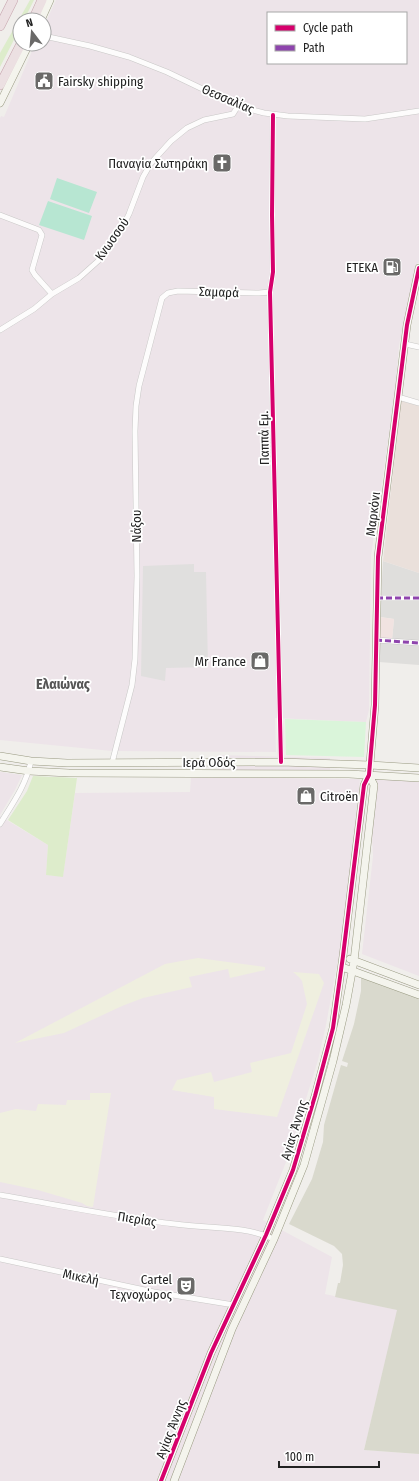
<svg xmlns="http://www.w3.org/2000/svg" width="419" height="1481" viewBox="0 0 419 1481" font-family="'Fira Sans Condensed',sans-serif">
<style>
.residential{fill:#dfdedc}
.commercial{fill:#f1e3e1}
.industrial{fill:#ede4e9;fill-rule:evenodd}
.military{fill:#eae0db}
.construction{fill:#d9d9cd}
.farmland{fill:#efefdf}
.grass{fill:#ddeccb}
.park{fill:#daf5da}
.pitch{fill:#b7e6d2}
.parking{fill:#e0dfde}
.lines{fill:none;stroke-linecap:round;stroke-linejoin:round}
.street-casing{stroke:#c9c8c7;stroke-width:6}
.secondary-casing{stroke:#999a82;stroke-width:8}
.highway-casing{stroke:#c5a2ac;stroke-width:10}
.street{stroke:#fdfcfc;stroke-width:5}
.secondary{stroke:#f4f4ed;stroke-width:7}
.highway{stroke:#ece0e2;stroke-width:9}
.quiet{stroke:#8e44ad;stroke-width:3;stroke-dasharray:6 3;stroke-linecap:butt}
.cycleway-casing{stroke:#fff;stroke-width:6}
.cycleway{stroke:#d6006c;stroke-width:4}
.labels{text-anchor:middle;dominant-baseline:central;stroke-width:3.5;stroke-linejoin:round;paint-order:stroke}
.poi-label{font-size:13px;fill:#222;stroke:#fff;text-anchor:end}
.street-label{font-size:13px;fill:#222;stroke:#fff}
.neighbourhood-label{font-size:14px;font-weight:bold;fill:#555;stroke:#fff}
</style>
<rect width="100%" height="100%" fill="#f0eeeb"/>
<path class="residential" d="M383 561 419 573V665L379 662V640H392L394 619 380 617Z"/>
<path class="commercial" d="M380 617 394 619 392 640H379Z"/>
<path class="industrial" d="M56 0H419V263H417L399 345 395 393 371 556 369 710 366 722 275 718 276 752 112 751 0 740V118L1 116 4 117 35 44H44V26ZM268 13H406V63H268Z
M218 755 330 758V774L218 772Z
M0 772 22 775 15 790 0 815Z
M191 778H270L360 779 343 941 336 970 326 1025 318 1060 288 1157 263 1220 332 1257 325 1294 398 1310 364 1450 419 1454V1481H0V816L48 845 46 875 63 876 75 793 190 792Z
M377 779 419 782V976L362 954 373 856 372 834Z"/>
<path class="military" d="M401 401 419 406V573L383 561Z"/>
<path class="construction" d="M361 977 419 998V1454L364 1450 397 1310 335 1297 338 1283H340L343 1265 342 1254 334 1246 289 1224 312 1179 323 1142 324 1125 341 1065 347 1067 348 1063 342 1061 354 1024 361 991Z"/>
<path class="farmland" d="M198 958 265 967V970L230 978 228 969 189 977 192 987 143 998 122 1006 64 1033 15 1043 165 964Z
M293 972 319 974 324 983 277 1117 214 1109V1097L172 1090 177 1080 211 1072 214 1082 252 1072 250 1063 291 1053 307 1004 302 981 299 977Z
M90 1093H111L93 1207 87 1206 82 1203 38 1190 0 1182V1113L16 1109 36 1111 38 1104 66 1105 67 1100H90Z"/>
<path class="grass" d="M30 0H34L24 20H20V28L0 67V53Z
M33 776 77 778 63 877 46 875 48 845 8 820 27 791Z"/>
<path class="park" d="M285 719 366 722 364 757 286 755Z"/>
<path class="pitch" d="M57 178 97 192 89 213 50 199Z
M48 201 92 216 84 240 39 225Z"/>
<path class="parking" d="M194 564V572H206L208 667 166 668 165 681 141 676 143 566Z"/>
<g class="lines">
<defs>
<path id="street" d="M44 36 90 46 129 57 167 72 238 106 264 113 288 116 365 119 419 111
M273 115 272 215 273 272 270 292 281 762
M0 215 39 230 42 235 32 270 35 275 52 294
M0 330 34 309 52 294 79 278 98 261 122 228 129 214 143 177 151 163 171 141 187 128 204 120 233 114 238 106
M405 344 419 347
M398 397 419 403
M377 598H419
M376 640 419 643
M112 763 132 685 135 659 137 576 135 431 136 406 139 386 162 298 168 293 178 291 259 293 270 292
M0 824C13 803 26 785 31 761
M0 1195C58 1205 116 1217 175 1224 208 1229 243 1225 274 1239
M0 1259 154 1292 234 1305"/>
<path id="secondary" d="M41 20 50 0
M0 103 29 44
M0 756 31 761 67 763 281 762 370 765 419 768
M0 767 29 771 69 773 349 774 419 778
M350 959 419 985
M342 967 419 995
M161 1481 211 1353 266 1235 293 1170 315 1096 333 1028 343 956 364 785 369 775 375 705 378 557 407 325 419 268
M174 1481 232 1329 274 1239 304 1165 333 1061 346 1005 354 961 374 785 369 775"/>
<path id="highway" d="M33 20 42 0
M0 26 13 0
M0 85 21 44"/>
</defs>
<use href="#street" class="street-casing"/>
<use href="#secondary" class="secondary-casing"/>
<use href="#highway" class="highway-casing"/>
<use href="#street" class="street"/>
<use href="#secondary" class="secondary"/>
<use href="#highway" class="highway"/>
<path class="quiet" d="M377 598H419
M376 640 419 643"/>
<defs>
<path id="cycleway" d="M273 115 272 215 273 272 270 292 281 762
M161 1481 211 1353 266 1235 293 1170 315 1096 333 1028 343 956 364 785 369 775 375 705 378 557 407 325 419 268"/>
</defs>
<use href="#cycleway" class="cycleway-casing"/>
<use href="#cycleway" class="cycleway"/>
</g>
<defs>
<symbol id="civic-square" viewBox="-11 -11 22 22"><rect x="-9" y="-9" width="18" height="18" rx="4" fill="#6a6968" stroke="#fff"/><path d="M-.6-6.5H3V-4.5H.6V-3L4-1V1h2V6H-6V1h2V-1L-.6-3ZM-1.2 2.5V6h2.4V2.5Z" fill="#fff"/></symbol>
<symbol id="church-square" viewBox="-11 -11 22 22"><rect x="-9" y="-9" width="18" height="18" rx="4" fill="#6a6968" stroke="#fff"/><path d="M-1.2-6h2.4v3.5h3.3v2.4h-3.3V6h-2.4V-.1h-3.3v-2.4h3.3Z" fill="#fff"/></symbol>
<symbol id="fuel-square" viewBox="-11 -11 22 22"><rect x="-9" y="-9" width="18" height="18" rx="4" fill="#6a6968" stroke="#fff"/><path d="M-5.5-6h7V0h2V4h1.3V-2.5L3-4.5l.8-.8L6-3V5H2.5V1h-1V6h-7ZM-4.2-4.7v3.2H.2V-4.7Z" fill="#fff"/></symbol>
<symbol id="shop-square" viewBox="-11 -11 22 22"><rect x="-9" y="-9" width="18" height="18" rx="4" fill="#6a6968" stroke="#fff"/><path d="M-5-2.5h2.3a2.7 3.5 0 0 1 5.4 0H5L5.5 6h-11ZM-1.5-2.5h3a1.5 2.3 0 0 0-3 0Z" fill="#fff"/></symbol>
<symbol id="theatre-square" viewBox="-11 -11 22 22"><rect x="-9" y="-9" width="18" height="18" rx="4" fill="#6a6968" stroke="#fff"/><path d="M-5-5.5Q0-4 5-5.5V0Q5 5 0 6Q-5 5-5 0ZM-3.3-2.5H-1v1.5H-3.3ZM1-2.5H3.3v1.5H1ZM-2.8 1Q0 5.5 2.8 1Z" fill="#fff"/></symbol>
</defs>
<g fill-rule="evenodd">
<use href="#civic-square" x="33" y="70" width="22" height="22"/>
<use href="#church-square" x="211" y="152" width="22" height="22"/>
<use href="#fuel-square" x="381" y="256" width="22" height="22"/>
<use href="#shop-square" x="249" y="650" width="22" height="22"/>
<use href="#shop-square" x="295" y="785" width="22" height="22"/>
<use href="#theatre-square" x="175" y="1275" width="22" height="22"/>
</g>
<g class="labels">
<g class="poi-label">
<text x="58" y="81" text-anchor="start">Fairsky shipping</text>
<text x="208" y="163">Παναγία Σωτηράκη</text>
<text x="378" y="267">ΕΤΕΚΑ</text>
<text x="246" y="661">Mr France</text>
<text x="320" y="796" text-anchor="start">Citroën</text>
<text x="172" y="1279">Cartel<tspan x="172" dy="15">Τεχνοχώρος</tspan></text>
</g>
<g class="street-label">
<text transform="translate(228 99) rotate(23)">Θεσσαλίας</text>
<text transform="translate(112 239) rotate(-55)">Κνωσσού</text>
<text transform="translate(219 292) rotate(2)">Σαμαρά</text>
<text transform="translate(264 438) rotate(-91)">Παππά Εμ.</text>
<text transform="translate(373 514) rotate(-83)">Μαρκόνι</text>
<text transform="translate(136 526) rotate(-90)">Νάξου</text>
<text x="209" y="762">Ιερά Οδός</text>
<text transform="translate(294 1130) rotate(-73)">Αγίας Άννης</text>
<text transform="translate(137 1219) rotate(9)">Πιερίας</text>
<text transform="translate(81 1277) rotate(12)">Μικελή</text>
<text transform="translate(171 1429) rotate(-69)">Αγίας Άννης</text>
</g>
<g class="neighbourhood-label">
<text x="63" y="684">Ελαιώνας</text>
</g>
</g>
<rect x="267" y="12" width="140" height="52" fill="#ffffff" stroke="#a7a7a7"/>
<rect x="275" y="25" width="20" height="6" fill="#d6006c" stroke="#a7a7a7"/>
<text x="303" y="32" font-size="12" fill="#222222">Cycle path</text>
<rect x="275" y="45" width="20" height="6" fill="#8e44ad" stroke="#a7a7a7"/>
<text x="303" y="52" font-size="12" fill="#222222">Path</text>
<g transform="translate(32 32) rotate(344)"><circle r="19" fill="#ffffff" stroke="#a7a7a7"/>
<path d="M0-3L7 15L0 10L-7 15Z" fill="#6a6968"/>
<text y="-6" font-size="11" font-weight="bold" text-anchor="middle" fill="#222222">N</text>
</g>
<path d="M279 1461v6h100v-6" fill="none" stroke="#222222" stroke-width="2"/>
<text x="285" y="1461" font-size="12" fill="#222222" stroke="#ffffff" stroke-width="3" paint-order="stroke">100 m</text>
</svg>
